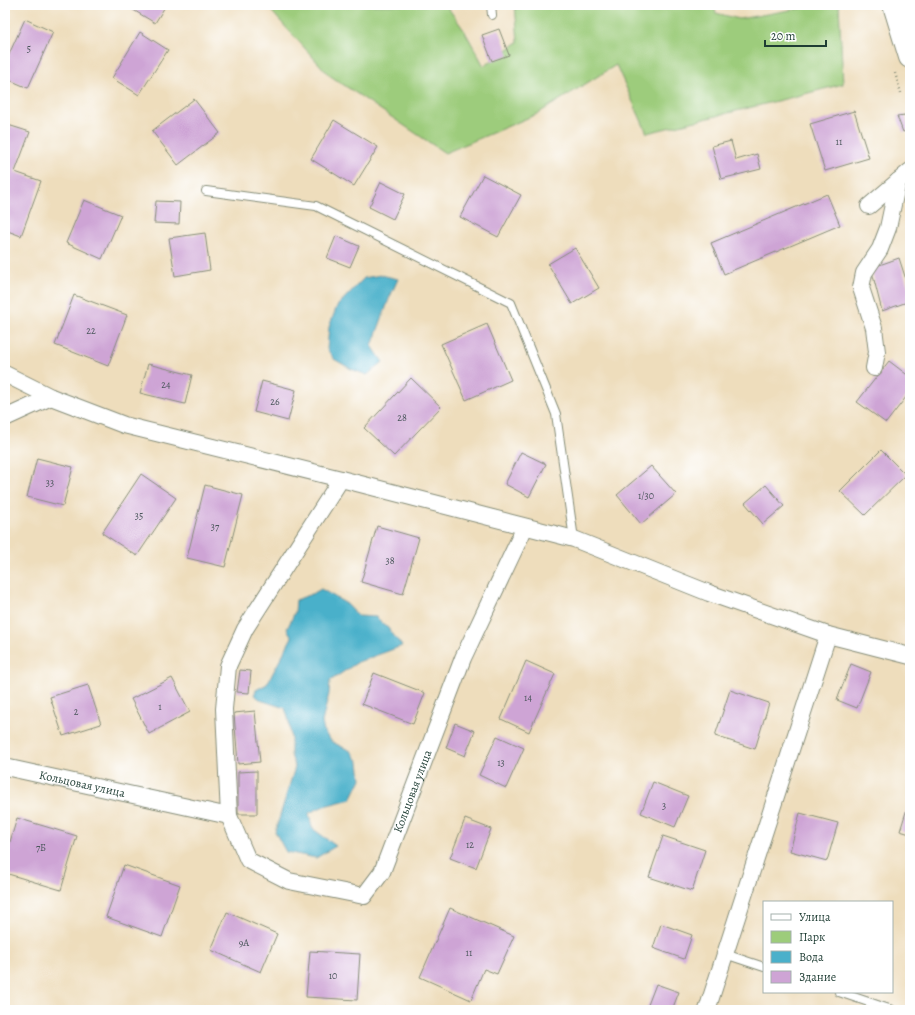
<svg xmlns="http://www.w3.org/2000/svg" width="915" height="1015" viewBox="0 0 915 1015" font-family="Alegreya,serif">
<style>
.green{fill:#9dcc7b;stroke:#5e8458}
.water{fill:#4ab0ca;stroke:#34767f}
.building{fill:#cea4d5}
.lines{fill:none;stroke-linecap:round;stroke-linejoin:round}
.service-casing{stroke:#868d78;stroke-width:10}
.minor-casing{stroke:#868d78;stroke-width:18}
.secondary-casing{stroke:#868d78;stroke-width:24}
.path{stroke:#868d78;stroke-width:2.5;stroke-dasharray:1 3;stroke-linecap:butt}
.service{stroke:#fff;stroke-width:8}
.minor{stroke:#fff;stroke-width:16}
.secondary{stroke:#fff;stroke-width:22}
.labels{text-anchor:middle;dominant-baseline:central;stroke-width:3.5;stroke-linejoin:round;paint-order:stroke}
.number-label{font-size:10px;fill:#4b575c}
.street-label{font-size:12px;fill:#1f3d34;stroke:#fff}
</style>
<rect width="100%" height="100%" fill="#fff"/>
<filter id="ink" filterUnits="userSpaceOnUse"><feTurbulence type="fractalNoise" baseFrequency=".025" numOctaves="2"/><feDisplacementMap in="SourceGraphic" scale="8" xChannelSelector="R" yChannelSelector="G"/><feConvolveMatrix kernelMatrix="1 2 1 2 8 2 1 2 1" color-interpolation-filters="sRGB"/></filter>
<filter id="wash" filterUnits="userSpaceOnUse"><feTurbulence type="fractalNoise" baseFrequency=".012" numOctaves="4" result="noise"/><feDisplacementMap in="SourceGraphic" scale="16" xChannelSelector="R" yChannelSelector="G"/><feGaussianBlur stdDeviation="0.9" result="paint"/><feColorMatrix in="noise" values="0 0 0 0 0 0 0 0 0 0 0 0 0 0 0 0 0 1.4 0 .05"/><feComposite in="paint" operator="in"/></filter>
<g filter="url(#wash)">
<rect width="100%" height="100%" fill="#eeddbc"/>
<path class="green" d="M266 5H446L464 30 484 66 518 42 515 5H714L716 13 739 19 818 5H839L843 84 793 97 647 133 616 65 537 114 445 153 329 75 282 23Z"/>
<path class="water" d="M381 275 398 279 389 299 372 346 383 362 367 375 351 369 334 359 327 349 329 327 337 306 364 278Z
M321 589 347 604 358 616 376 617 388 628 402 646 358 662 330 681 329 694 322 722 324 732 332 742 351 751 359 762 361 779 351 799 324 806 309 813 312 828 336 846 316 858 286 852 275 832 295 767 291 755V738L289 721 285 708 263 701 254 695 256 690 267 684 292 637 287 629 295 612 296 600 314 593Z"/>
<g id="blocks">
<path class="building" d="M125 5H166L155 23Z
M25 19 53 32 28 88 5 78V63Z
M499 29 509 55 492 61 482 35Z
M140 32 168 50 139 95 112 78Z
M194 99 220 133 178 165 152 131Z
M854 111 869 158 825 171 810 124Z
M905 115 909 130 903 132 897 116Z
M334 120 378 147 354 186 311 159Z
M5 124 30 132 15 172 41 181 21 236 5 230Z
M731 141 736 160 757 154 761 169 721 179 712 146Z
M483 175 521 195 498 237 460 217Z
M381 182 405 194 393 219 369 207Z
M827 194 840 225 724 274 711 243Z
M84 200 121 215 102 259 66 243Z
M156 201 180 202 179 224 154 223Z
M205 233 210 270 175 276 169 238Z
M336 236 359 246 350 267 327 258Z
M575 248 599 288 572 304 548 264Z
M899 258 910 292V301L882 311 871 268Z
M74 295 127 315 108 366 55 345Z
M487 324 511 380 466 400 441 344Z
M889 361 910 377V392L886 423 857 402Z
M148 364 192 375 185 404 140 393Z
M411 378 441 407 394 456 364 428Z
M262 381 296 390 288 421 254 412Z
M881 450 906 475 865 515 840 491Z
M521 452 546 464 529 497 505 484Z
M37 458 73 467 63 506 27 497Z
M651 466 676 494 641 524 617 495Z
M141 474 176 498 137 556 102 533Z
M205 485 243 495 225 567 187 558Z
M766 485 784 506 763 524 745 503Z
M377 526 419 538 403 594 361 582Z
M526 661 555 674 529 732 501 719Z
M851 664 871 672 857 708 837 700Z
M240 670 251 671 249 693 237 692Z
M374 673 425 693 413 724 362 704Z
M172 678 190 712 149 734 131 699Z
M88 685 101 724 63 736 50 697Z
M730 690 769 703 755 749 715 736Z
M255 711 260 762 238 764 234 713Z
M455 723 475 731 465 756 446 748Z
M497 736 524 748 506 788 479 775Z
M257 771V814H238V772Z
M653 782 688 796 675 827 641 813Z
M910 799V834L900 831Z
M800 813 838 823 827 861 790 851Z
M17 818 77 836 61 890 5 873V859Z
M465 819 491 829 476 868 450 858Z
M663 836 705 850 692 891 649 877Z
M124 865 180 885 162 937 106 917Z
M450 908 514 936 497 974 484 969 471 1000 420 977Z
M227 912 277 934 261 972 211 950Z
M661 924 692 935 684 959 653 948Z
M310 951 360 954 357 1000 306 997Z
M656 984 679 992 672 1010H646Z"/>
</g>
</g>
<g filter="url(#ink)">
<use href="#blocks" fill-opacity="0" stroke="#868d78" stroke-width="1"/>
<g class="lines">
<defs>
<path id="service" d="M491 5 492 15
M206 191 316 206 511 303 556 414 574 539
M725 954 764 967
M839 992 892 1010"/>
<g id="minor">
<path d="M869 206 910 171"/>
<path d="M874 368 877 352 874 328 861 288 864 273 880 249 888 228 898 181"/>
<path d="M5 374 51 397 124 425 341 479 574 539 709 593 828 635 910 656"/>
<path d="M5 418 51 397"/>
<path id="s1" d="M341 479 245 629 228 666 224 709 229 816 248 860 289 881 364 896 382 872 463 658 525 527"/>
<path id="s2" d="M5 767 229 816"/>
<path d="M707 1010 828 635"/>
</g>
<path id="secondary" d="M894 5 910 57"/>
</defs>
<use href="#service" class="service-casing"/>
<use href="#minor" class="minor-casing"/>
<use href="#secondary" class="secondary-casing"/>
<path class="path" d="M895 73 901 93"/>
<use href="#service" class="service"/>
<use href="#minor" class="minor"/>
<use href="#secondary" class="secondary"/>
</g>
</g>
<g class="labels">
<g class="number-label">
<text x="29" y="48">5</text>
<text x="839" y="141">11</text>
<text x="91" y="330">22</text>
<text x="166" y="384">24</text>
<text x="275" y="401">26</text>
<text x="402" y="417">28</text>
<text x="50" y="482">33</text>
<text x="646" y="495">1/30</text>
<text x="139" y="515">35</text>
<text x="215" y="526">37</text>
<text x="390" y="560">38</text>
<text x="528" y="697">14</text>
<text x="160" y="706">1</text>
<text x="76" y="711">2</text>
<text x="501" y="762">13</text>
<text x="664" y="805">3</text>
<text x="470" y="844">12</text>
<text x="41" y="847">7Б</text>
<text x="244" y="942">9А</text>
<text x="469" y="952">11</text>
<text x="333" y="975">10</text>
</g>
<g class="street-label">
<text stroke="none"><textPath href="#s2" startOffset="79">Кольцовая улица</textPath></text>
<text stroke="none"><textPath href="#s1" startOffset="656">Кольцовая улица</textPath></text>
</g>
</g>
<rect width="915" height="1015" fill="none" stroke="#fff" stroke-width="20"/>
<rect x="763" y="901" width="130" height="92" fill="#ffffff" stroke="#a5b1ae"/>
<rect x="771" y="914" width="20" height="6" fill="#ffffff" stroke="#a5b1ae"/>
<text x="799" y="921" font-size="12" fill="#1f3d34">Улица</text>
<rect x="771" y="931" width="20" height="12" fill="#9dcc7b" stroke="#a5b1ae"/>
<text x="799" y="941" font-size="12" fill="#1f3d34">Парк</text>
<rect x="771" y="951" width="20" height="12" fill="#4ab0ca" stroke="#a5b1ae"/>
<text x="799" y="961" font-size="12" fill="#1f3d34">Вода</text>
<rect x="771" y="971" width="20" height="12" fill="#cea4d5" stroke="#a5b1ae"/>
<text x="799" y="981" font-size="12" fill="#1f3d34">Здание</text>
<path d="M765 40v6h61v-6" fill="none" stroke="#1f3d34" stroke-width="2"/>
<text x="771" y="40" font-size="12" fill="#1f3d34" stroke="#ffffff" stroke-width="3" paint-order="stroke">20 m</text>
</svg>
